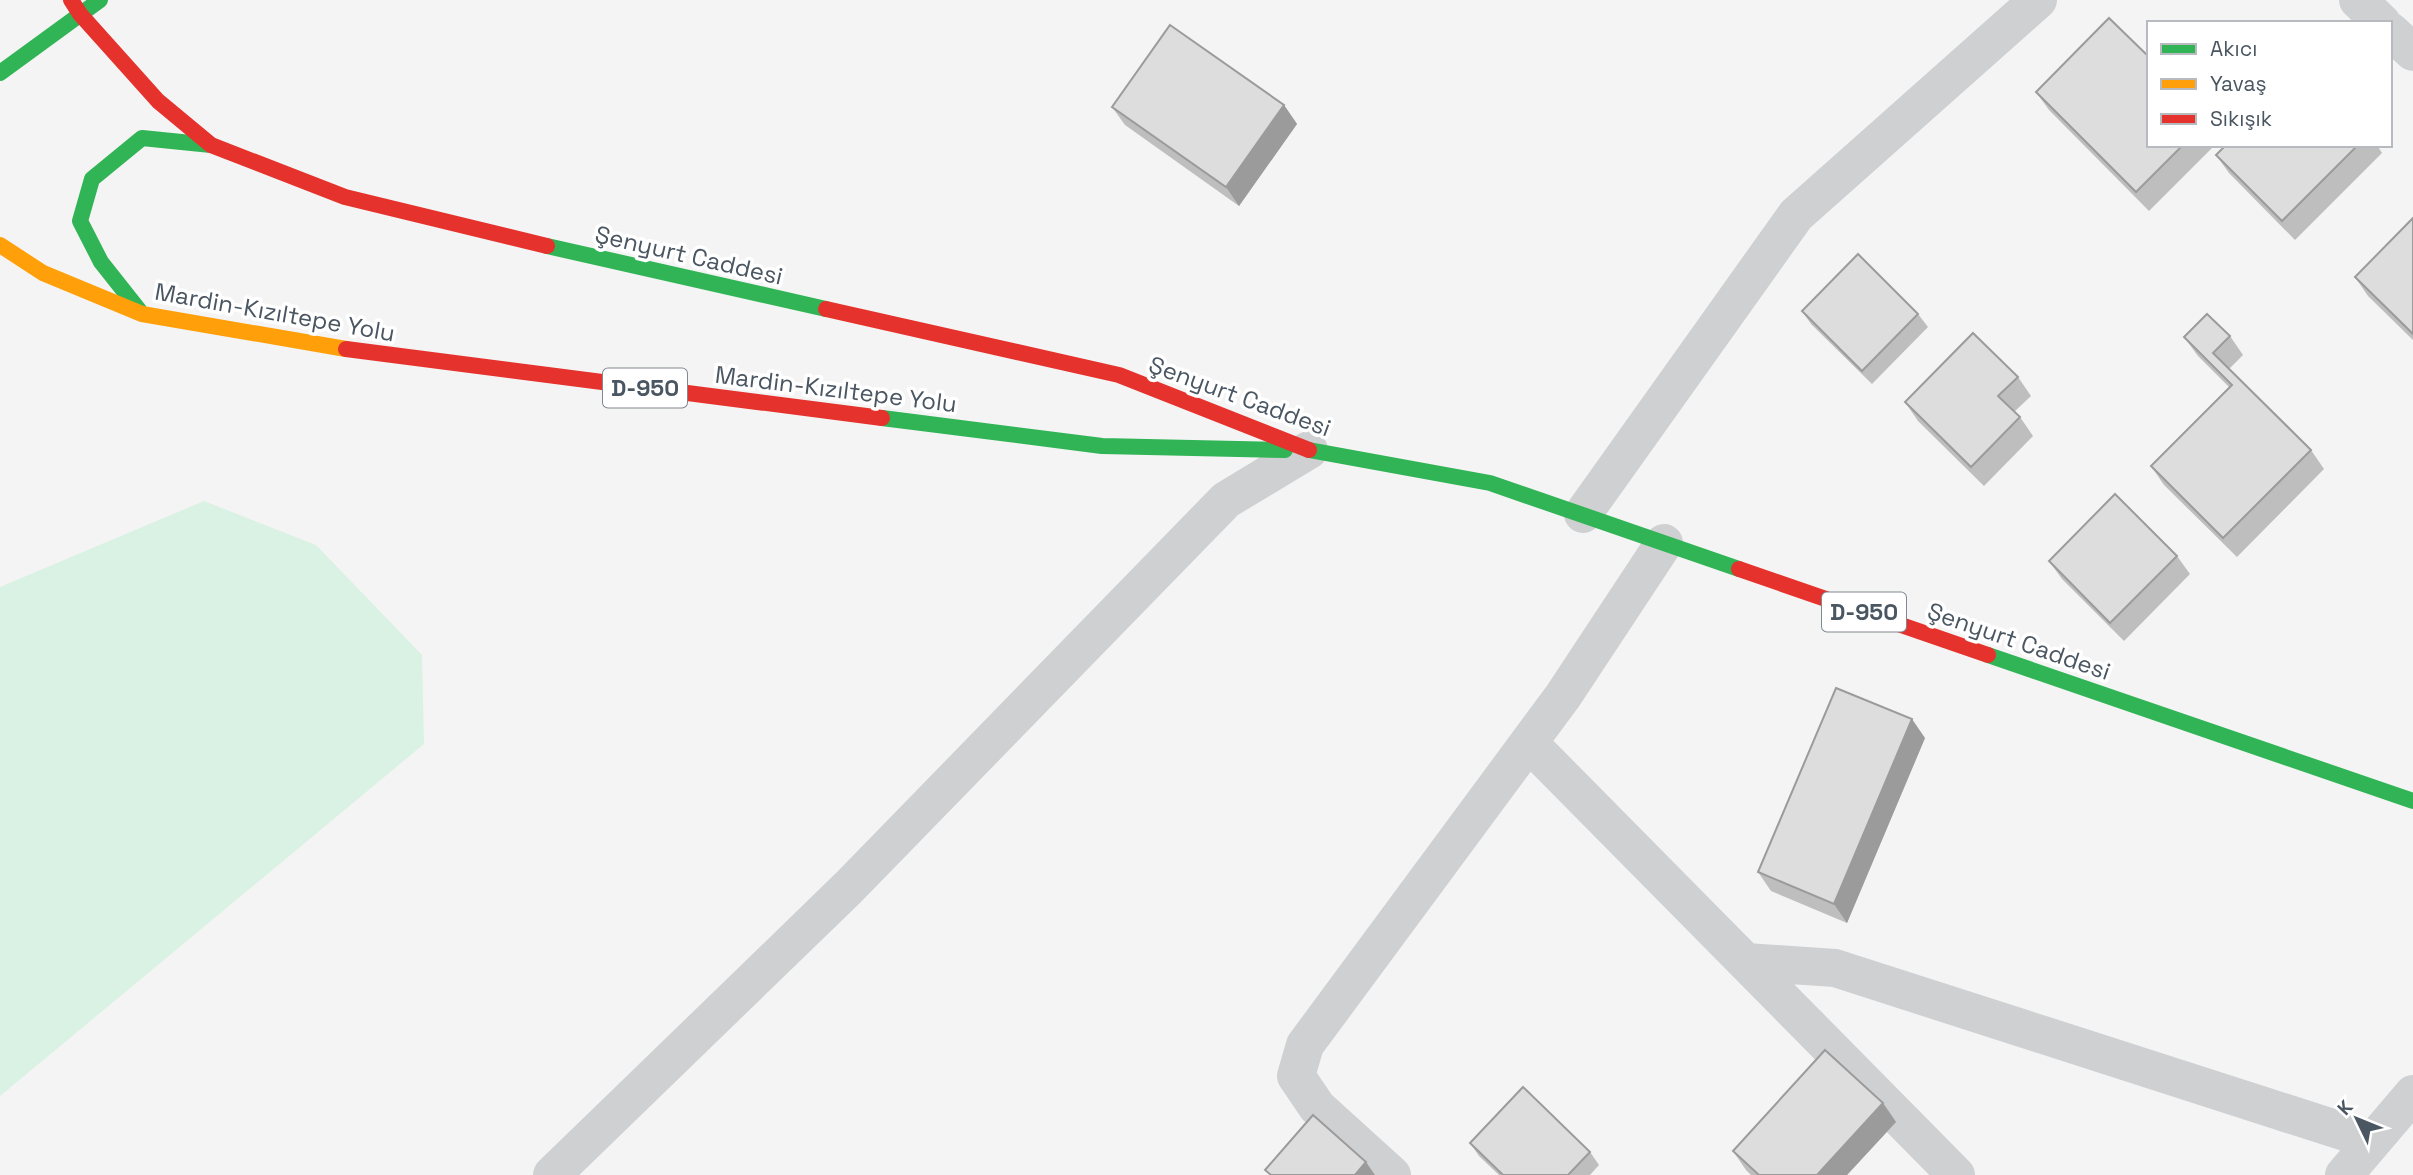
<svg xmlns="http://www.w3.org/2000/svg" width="2413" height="1175" viewBox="0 0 2413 1175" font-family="'Space Grotesk',sans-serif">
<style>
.green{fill:#d9f2e3}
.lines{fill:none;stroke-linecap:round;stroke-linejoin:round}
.street{stroke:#ced0d2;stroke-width:38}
.fast{stroke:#30b455;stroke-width:16}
.slow{stroke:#ff9f0a;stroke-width:16}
.jam{stroke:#e5322d;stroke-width:16}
.wall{fill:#bebebf}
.shaded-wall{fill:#9b9b9b}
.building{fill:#ddddde;stroke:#9b9b9b;stroke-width:2}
.labels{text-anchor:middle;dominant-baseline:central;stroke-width:7;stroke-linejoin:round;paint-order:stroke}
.shield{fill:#fff;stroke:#808990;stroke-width:2}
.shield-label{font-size:23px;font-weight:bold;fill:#4a5661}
.street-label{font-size:24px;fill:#4a5661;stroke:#fff}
</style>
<rect width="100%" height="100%" fill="#f4f4f4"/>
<path class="green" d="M204 501 316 545 422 655 424 744 0 1096V587Z"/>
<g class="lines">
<path class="street" d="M2358 0 2382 23
M2390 31 2413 52
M1583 514 1796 215 2038 0
M1529 743 1956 1175
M1746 962 1835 968 2373 1141
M552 1175 849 887 1226 500 1309 450
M1392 1175 1317 1107 1296 1076 1305 1045 1563 696 1664 543
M2344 1175 2413 1094"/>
<path class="fast" d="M0 73 100 0
M547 246 826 309
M139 310 101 262 80 221 92 179 142 138 211 145
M882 418 1102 446 1285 450
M1309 450 1490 483 1739 569
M1988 655 2413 801"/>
<path class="slow" d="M0 245 43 273 142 314 346 349"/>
<path class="jam" d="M71 0 80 14 158 101 211 145 345 197 547 246
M826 309 1119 375 1309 450
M346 349 882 418
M1739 569 1988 655"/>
</g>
<path class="wall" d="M2036 92 2149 145H2215L2149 211 2049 110Z
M1284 105 1297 124 1239 206 1125 125 1112 107Z
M2226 145H2377L2382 153 2295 240 2229 173 2216 155Z
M2413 218V340L2368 296 2355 277Z
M1802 311 1918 314 1928 327 1872 384 1811 324Z
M2230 336 2243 355 2229 369 2311 450 2324 469 2237 557 2164 485 2151 466 2229 387 2198 356 2184 337Z
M2018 377 2031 396 2014 412 2020 417 2033 436 1984 486 1918 421 1905 402Z
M2177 556 2190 574 2124 641 2062 579 2049 561Z
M1925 738 1847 923 1771 891 1758 872Z
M1883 1103 1896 1122 1847 1175H1751L1746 1170 1733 1151Z
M1470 1143 1590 1152 1599 1165 1590 1175H1499L1479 1156Z"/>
<path class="shaded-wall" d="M1284 105 1297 124 1239 206 1226 187Z
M1912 719 1925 738 1847 923 1834 904Z
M1883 1103 1896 1122 1847 1175H1817Z
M1366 1162 1375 1175H1355Z"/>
<path class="building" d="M2109 18 2149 57V145H2183L2136 192 2036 92Z
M1170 25 1284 105 1226 187 1112 107Z
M2226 145H2358L2282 221 2216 155Z
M2413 218V334L2355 277Z
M1858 254 1918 314 1862 371 1802 311Z
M2207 314 2230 336 2213 353 2311 450 2223 538 2151 466 2232 385 2184 337Z
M1973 333 2018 377 1998 396 2020 417 1971 467 1905 402Z
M2115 494 2177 556 2110 623 2049 561Z
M1836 688 1912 719 1834 904 1758 872Z
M1825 1050 1883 1103 1817 1175H1759L1733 1151Z
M1523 1087 1590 1152 1568 1175H1503L1470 1143Z
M1313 1115 1366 1162 1355 1175H1271L1265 1170Z"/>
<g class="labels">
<g class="shield">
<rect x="603" y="368.5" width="84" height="39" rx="5"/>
<rect x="1822" y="592.5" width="84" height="39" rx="5"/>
</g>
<g class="shield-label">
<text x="645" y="388">D-950</text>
<text x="1864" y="612">D-950</text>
</g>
<g class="street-label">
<text transform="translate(689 255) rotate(13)">Şenyurt Caddesi</text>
<text transform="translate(275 312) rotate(10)">Mardin-Kızıltepe Yolu</text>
<text transform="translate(836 389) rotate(7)">Mardin-Kızıltepe Yolu</text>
<text transform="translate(1240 396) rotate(20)">Şenyurt Caddesi</text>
<text transform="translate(2019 641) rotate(19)">Şenyurt Caddesi</text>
</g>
</g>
<rect x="2147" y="21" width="245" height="126" fill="#ffffff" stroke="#b7bbc0" stroke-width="2"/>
<rect x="2161" y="44" width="35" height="10" fill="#30b455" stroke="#b7bbc0" stroke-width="2"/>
<text x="2210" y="56" font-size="21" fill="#4a5661">Akıcı</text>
<rect x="2161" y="79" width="35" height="10" fill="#ff9f0a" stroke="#b7bbc0" stroke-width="2"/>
<text x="2210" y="91" font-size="21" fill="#4a5661">Yavaş</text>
<rect x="2161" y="114" width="35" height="10" fill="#e5322d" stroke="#b7bbc0" stroke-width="2"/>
<text x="2210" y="126" font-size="21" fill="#4a5661">Sıkışık</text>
<g transform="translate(2357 1119) rotate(313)" stroke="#ffffff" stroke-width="5" paint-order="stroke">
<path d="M0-5L12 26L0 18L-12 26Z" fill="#4a5661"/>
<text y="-10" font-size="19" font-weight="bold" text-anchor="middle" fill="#4a5661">K</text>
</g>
</svg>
